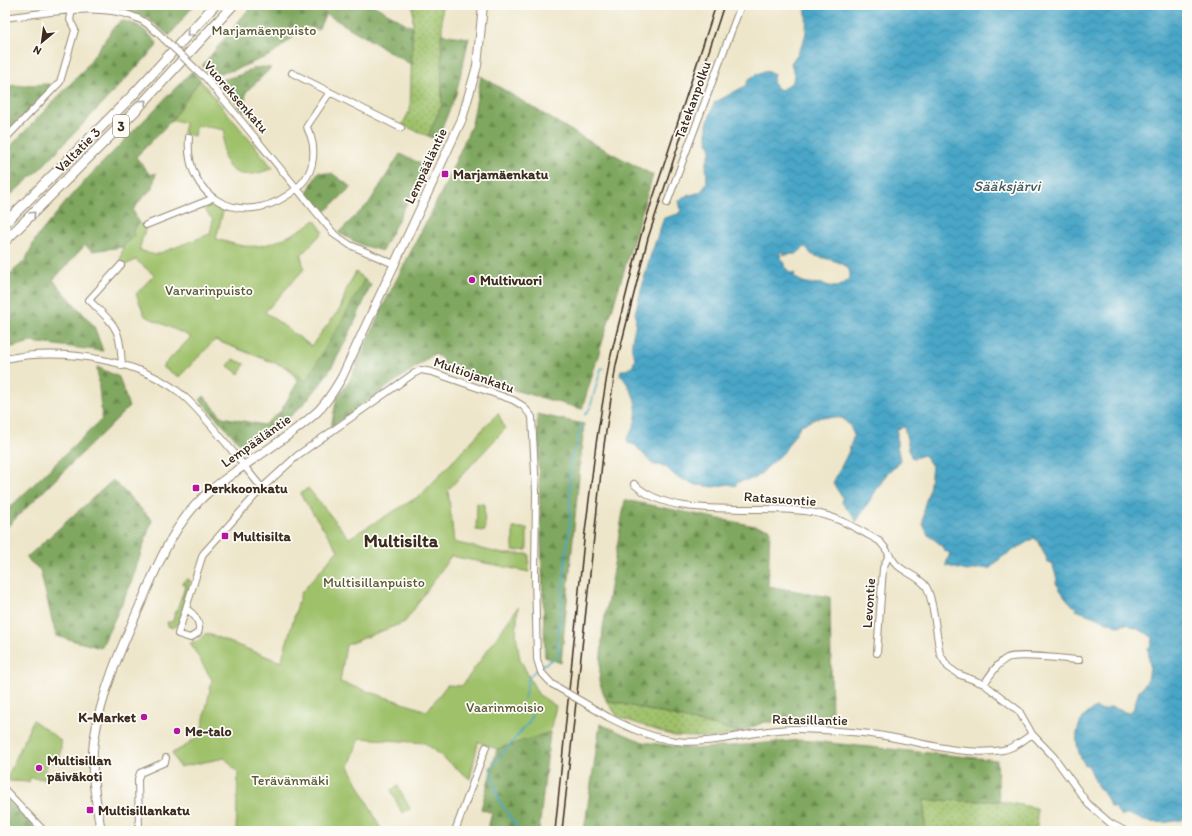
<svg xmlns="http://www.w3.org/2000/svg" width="1192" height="836" viewBox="0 0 1192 836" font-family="Itim,sans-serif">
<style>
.grass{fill:url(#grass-dots);stroke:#6d7644}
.forest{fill:url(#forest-firs);stroke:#5d683e}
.park{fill:#9fc16a;stroke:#6d7644}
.water{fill:url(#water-waves);stroke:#426872;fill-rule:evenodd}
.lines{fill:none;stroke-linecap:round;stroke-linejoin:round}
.stream{stroke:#49a6c7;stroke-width:1.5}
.minor-casing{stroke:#948874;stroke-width:8}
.major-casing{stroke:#948874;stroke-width:10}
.highway-casing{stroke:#948874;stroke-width:11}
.minor{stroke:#fff;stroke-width:6}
.major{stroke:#fff;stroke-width:8}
.highway{stroke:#fff;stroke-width:9}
.rail{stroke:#3b2a1e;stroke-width:1.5}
.minor-bridge-casing{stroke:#948874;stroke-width:8;stroke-linecap:butt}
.minor-bridge{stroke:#fff;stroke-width:6}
.oneway{stroke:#a79f9a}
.poi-dot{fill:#b5179e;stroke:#fdfcf7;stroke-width:1.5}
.labels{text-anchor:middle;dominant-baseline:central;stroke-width:3.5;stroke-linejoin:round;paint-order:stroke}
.shield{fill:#fdfcf7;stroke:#75695f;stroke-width:1}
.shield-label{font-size:13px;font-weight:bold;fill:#3b2a1e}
.park-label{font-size:14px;fill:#595735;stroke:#fdfcf7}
.street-label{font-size:14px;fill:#3b2a1e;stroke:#fdfcf7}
.poi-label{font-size:14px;font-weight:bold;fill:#3b2a1e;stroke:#fdfcf7;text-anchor:start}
.water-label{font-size:15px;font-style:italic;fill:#415c62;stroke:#fdfcf7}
.district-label{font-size:18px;font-weight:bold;fill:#3b2a1e;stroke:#fdfcf7}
</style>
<defs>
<pattern id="grass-dots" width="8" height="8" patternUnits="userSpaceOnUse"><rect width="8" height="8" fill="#9fc16a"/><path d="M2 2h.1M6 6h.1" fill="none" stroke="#839d57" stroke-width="1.8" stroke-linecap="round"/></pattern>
<pattern id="forest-firs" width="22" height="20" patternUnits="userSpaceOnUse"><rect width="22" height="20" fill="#7fa75e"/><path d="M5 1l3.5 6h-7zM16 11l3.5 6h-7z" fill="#69884d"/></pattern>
<pattern id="water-waves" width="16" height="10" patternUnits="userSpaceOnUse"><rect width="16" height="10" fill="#49a6c7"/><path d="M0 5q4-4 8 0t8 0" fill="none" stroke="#3e87a1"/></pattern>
</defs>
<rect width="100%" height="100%" fill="#fdfcf7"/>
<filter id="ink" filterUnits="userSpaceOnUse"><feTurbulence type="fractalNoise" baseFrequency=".025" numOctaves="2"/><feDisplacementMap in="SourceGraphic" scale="8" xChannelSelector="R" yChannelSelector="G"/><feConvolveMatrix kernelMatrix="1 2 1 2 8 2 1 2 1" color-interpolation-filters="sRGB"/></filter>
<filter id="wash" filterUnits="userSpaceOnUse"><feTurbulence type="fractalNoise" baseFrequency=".012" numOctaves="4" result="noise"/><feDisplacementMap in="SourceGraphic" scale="16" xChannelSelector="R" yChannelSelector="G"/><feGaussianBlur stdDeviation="0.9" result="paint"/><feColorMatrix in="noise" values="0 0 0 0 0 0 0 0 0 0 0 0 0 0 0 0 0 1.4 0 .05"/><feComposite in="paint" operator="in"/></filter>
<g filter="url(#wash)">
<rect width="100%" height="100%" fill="#eee6ca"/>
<path class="grass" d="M413 5H442V105L428 136 402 125 410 110Z
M186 579 190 580V583L178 625 172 628 168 626 167 622H172L186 585 182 583Z
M606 700 741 732 716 738 674 736 618 717Z
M923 800 999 801 1037 808V831H925Z"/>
<path class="forest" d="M110 5H194L169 36 149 19Z
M252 5H373L412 27V65L326 14 318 30 306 26 273 54 234 70 221 73 208 71 202 66Z
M121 21C136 21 148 32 157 43L156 47 40 169 5 200V152L83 71 114 27Z
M441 34 469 38 456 94 437 140 428 136 442 105Z
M263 67 271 68 246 92 244 112 217 81 240 75 254 68Z
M192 71 200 80 172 120 136 157 150 175 156 173 152 189 143 197 133 210 139 223 133 231 134 235 123 247 92 251 85 245 53 280 94 326 103 351 31 342 5 349V278L25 261 36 238 76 190Z
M481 76 585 139 653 175 582 409 443 370C444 360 442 357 434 354L331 427 337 397 349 382 384 304 445 185 472 124Z
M47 84 53 85 5 136V86Z
M400 154 426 166 382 251 362 245 338 233 369 203Z
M318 172 333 174 351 187 324 213 307 193Z
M356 272 371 285C351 330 333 378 295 412 281 425 257 435 241 445L200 400 204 396 222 417 264 425 281 411 298 381 288 368 215 340 264 312 311 346 329 343C338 319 343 294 356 272Z
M97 367 119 377 129 407 5 529V512L102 419Z
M537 414 584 424 561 663 545 657Z
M113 480 152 520 130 586 101 648 56 636 40 570 26 558Z
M625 500 770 529 768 586 830 597 832 722H764L741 732 606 700 599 681 603 628Z
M600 724 643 742 694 749 802 740 997 760 999 801 924 800 925 831H584Z
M550 732 539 831H487L492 813 481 809 497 749Z
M5 798 39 831H14L5 825Z"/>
<path class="park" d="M200 80 273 168C236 184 217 170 225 130L197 125 194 136 183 133 185 123 172 120Z
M207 205H212L223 211 216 239C225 241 235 245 244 246 269 249 295 234 315 220L323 232 301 255 304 269 265 312 311 346 342 306 346 290 356 272 364 279 357 294 306 381 289 368 215 340 179 377 162 367 191 337 145 316 136 294 154 275 136 260 125 265 120 261 123 247 134 235 133 231 139 223 146 227 139 250 155 255 210 234 213 220 201 206Z
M233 359 245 364 239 374 228 366Z
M498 413 505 429 448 490 454 542 503 554H529V572L451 556 405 622 346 645 340 682 427 711 447 685 462 686 518 607 516 635 520 659 538 694 556 706 550 732 497 749 478 742 470 779 425 743 360 738 349 766 382 831H236L238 773 225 758 179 767 172 753 184 747 201 733 212 680 190 643 199 640 206 633 281 662 301 593 338 550 300 494 308 488 349 538 421 495Z
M477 503 484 504 485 531 476 530Z
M513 528H527V550L513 551Z
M33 720 60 740 61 745 60 763 47 762 46 779 30 778 29 782 9 781 8 776Z
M398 786 410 809 402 813 391 790Z"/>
<path class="water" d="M805 5H1187V819C1174 821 1162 824 1149 822 1139 821 1135 813 1122 816L1113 807H1110L1108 800 1103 792 1098 787 1088 765H1085C1072 745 1073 719 1096 708 1101 712 1106 709 1112 707L1128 713 1133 710 1139 691 1148 680 1150 667 1148 649 1151 646 1152 638 1148 634 1127 624 1118 626 1076 610V608C1067 601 1062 593 1056 583L1057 579 1052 563 1048 562 1039 542 1034 538 1002 557 989 569 982 568 967 571 947 566 946 564 950 553 945 551 939 543 928 535 923 524 924 506 929 491 932 466 924 455 915 458 911 457 904 427 897 429V446L900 459 897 466 888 472 856 522C855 514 845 509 842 502L843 499 833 483 848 453 854 435 850 426 842 418 820 417 801 425 783 453 756 478 738 482 735 486 729 484 713 487 696 485 675 476 665 466 655 465 651 463 635 445 628 443 627 439C643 415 637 395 620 374L621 370H626L633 366 635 357C626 344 639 327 635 313L649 260 664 218 678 214 681 210 679 201 683 197 701 192 707 182 706 164 711 150 707 138V124L714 103 745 86 749 79 757 74 764 71 770 72 774 74C772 82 773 86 781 90 795 81 796 81 791 63 807 41 808 32 805 5ZM805 247C809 249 809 252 811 254 821 260 852 259 850 277 846 281 841 287 835 287 831 287 827 285 823 284 812 283 803 285 794 276L795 273H791C786 269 780 258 780 252L782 251 784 255 796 254Z"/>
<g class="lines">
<path class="stream" d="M585 415 590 408 601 369 603 368
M541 666 555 658 560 652 557 645 570 518V460L577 444 581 424
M524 699 529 677 538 668
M520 831 499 801 490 768 530 721 532 714"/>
</g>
</g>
<g filter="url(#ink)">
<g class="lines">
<defs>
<path id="minor" d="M5 18C45 13 107 0 143 21 151 26 158 33 164 39
M200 73 206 78 335 235 350 245 394 264
M292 73 401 128
M189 137C184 197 239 228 288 195 300 187 309 178 312 164 314 155 314 146 311 137 310 133 307 130 307 126L330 92
M5 139 60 82 75 30 70 20 72 10
M667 203 741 5
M146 225 209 200 212 197
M121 265 89 300C116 327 120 326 122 366
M5 359C60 347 146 359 188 400 215 427 238 459 262 488
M634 484C675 524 766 500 820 514 840 518 861 531 879 541 887 548 890 558 897 565 906 573 917 576 925 585 933 593 937 640 940 654L948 667 958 674 984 684 1019 711 1032 734 1054 757 1088 804 1110 823 1125 831
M186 609C194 613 202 624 198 633L190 638 178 634 201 560 203 554 262 488 298 455 413 374 421 370 432 372 513 400 523 406 532 417 536 492 535 576 537 659 541 672 552 684
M877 653 883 568 889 555
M984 684C990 676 997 663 1007 658 1018 653 1065 659 1079 660
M608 717C629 728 651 738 676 741 717 746 755 728 796 729 823 730 851 731 878 735 919 741 961 757 1003 750 1014 748 1024 740 1032 734
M5 790 44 831
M139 831 138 779 140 773 165 762 166 758
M455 831 486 747"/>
<path id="major" d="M101 831C96 802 90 770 94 741 101 692 122 646 142 601 159 561 176 519 211 490 245 462 286 441 318 411 328 401 335 389 342 377L462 119 477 66 483 5"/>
<path id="highway" d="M5 223 131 97 215 5
M5 241 140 106 233 5"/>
</defs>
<use href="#minor" class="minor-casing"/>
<use href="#major" class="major-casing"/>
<use href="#highway" class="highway-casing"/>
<use href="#minor" class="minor"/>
<use href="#major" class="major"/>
<use href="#highway" class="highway"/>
<path class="rail" d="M555 831 584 540 596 444 609 363 641 235 716 5
M562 831 604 445 616 365 648 238 724 5"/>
<defs>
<path id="minor-bridge" d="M164 39 200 73
M552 684 608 717"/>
</defs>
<use href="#minor-bridge" class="minor-bridge-casing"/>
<use href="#minor-bridge" class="minor-bridge"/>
</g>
<defs><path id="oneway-chevron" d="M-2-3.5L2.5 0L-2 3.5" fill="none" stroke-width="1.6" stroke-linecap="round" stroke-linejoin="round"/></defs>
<g class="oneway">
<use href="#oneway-chevron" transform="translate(189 34) rotate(132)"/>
<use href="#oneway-chevron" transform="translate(144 102) rotate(-47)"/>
<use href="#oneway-chevron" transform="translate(33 214) rotate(-45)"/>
</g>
</g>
<g class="poi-dot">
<rect x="441" y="170" width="8" height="8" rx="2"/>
<circle cx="472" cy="280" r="4"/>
<rect x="192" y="484" width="8" height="8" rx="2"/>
<rect x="221" y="532" width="8" height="8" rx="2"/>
<circle cx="144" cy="717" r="4"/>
<circle cx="177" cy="731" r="4"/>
<circle cx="39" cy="768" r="4"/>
<rect x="86" y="806" width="8" height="8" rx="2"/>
</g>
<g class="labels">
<rect class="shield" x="113" y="115" width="16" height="22" rx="3"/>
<g class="shield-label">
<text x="121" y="126">3</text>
</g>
<g class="park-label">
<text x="264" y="30">Marjamäenpuisto</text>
<text x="209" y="290">Varvarinpuisto</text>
<text x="374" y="582">Multisillanpuisto</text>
<text x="505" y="707">Vaarinmoisio</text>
<text x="290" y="780">Terävänmäki</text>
</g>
<g class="street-label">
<text transform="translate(236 97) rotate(49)">Vuoreksenkatu</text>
<text transform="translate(693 100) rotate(-70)">Tatekanpolku</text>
<text transform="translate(78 150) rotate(-45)">Valtatie 3</text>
<text transform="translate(426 166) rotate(-65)">Lempääläntie</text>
<text transform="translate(474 375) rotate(19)">Multiojankatu</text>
<text transform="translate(256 441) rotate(-35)">Lempääläntie</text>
<text transform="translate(780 499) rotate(4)">Ratasuontie</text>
<text transform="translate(869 603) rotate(-86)">Levontie</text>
<text transform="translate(810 720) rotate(1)">Ratasillantie</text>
</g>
<g class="poi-label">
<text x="453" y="174">Marjamäenkatu</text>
<text x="480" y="280">Multivuori</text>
<text x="204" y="488">Perkkoonkatu</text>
<text x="233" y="536">Multisilta</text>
<text x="136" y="717" text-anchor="end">K-Market</text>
<text x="185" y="731">Me-talo</text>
<text x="47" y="760">Multisillan<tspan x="47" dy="16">päiväkoti</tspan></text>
<text x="98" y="810">Multisillankatu</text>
</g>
<g class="water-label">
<text x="1007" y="186">Sääksjärvi</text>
</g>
<g class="district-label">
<text x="401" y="541">Multisilta</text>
</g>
</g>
<rect width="1192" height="836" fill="none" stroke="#fdfcf7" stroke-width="20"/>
<g transform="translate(42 42) rotate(209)" stroke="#fdfcf7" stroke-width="3" paint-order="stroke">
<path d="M0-3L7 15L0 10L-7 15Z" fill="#3b2a1e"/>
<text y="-6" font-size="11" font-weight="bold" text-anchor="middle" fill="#3b2a1e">N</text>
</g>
</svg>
